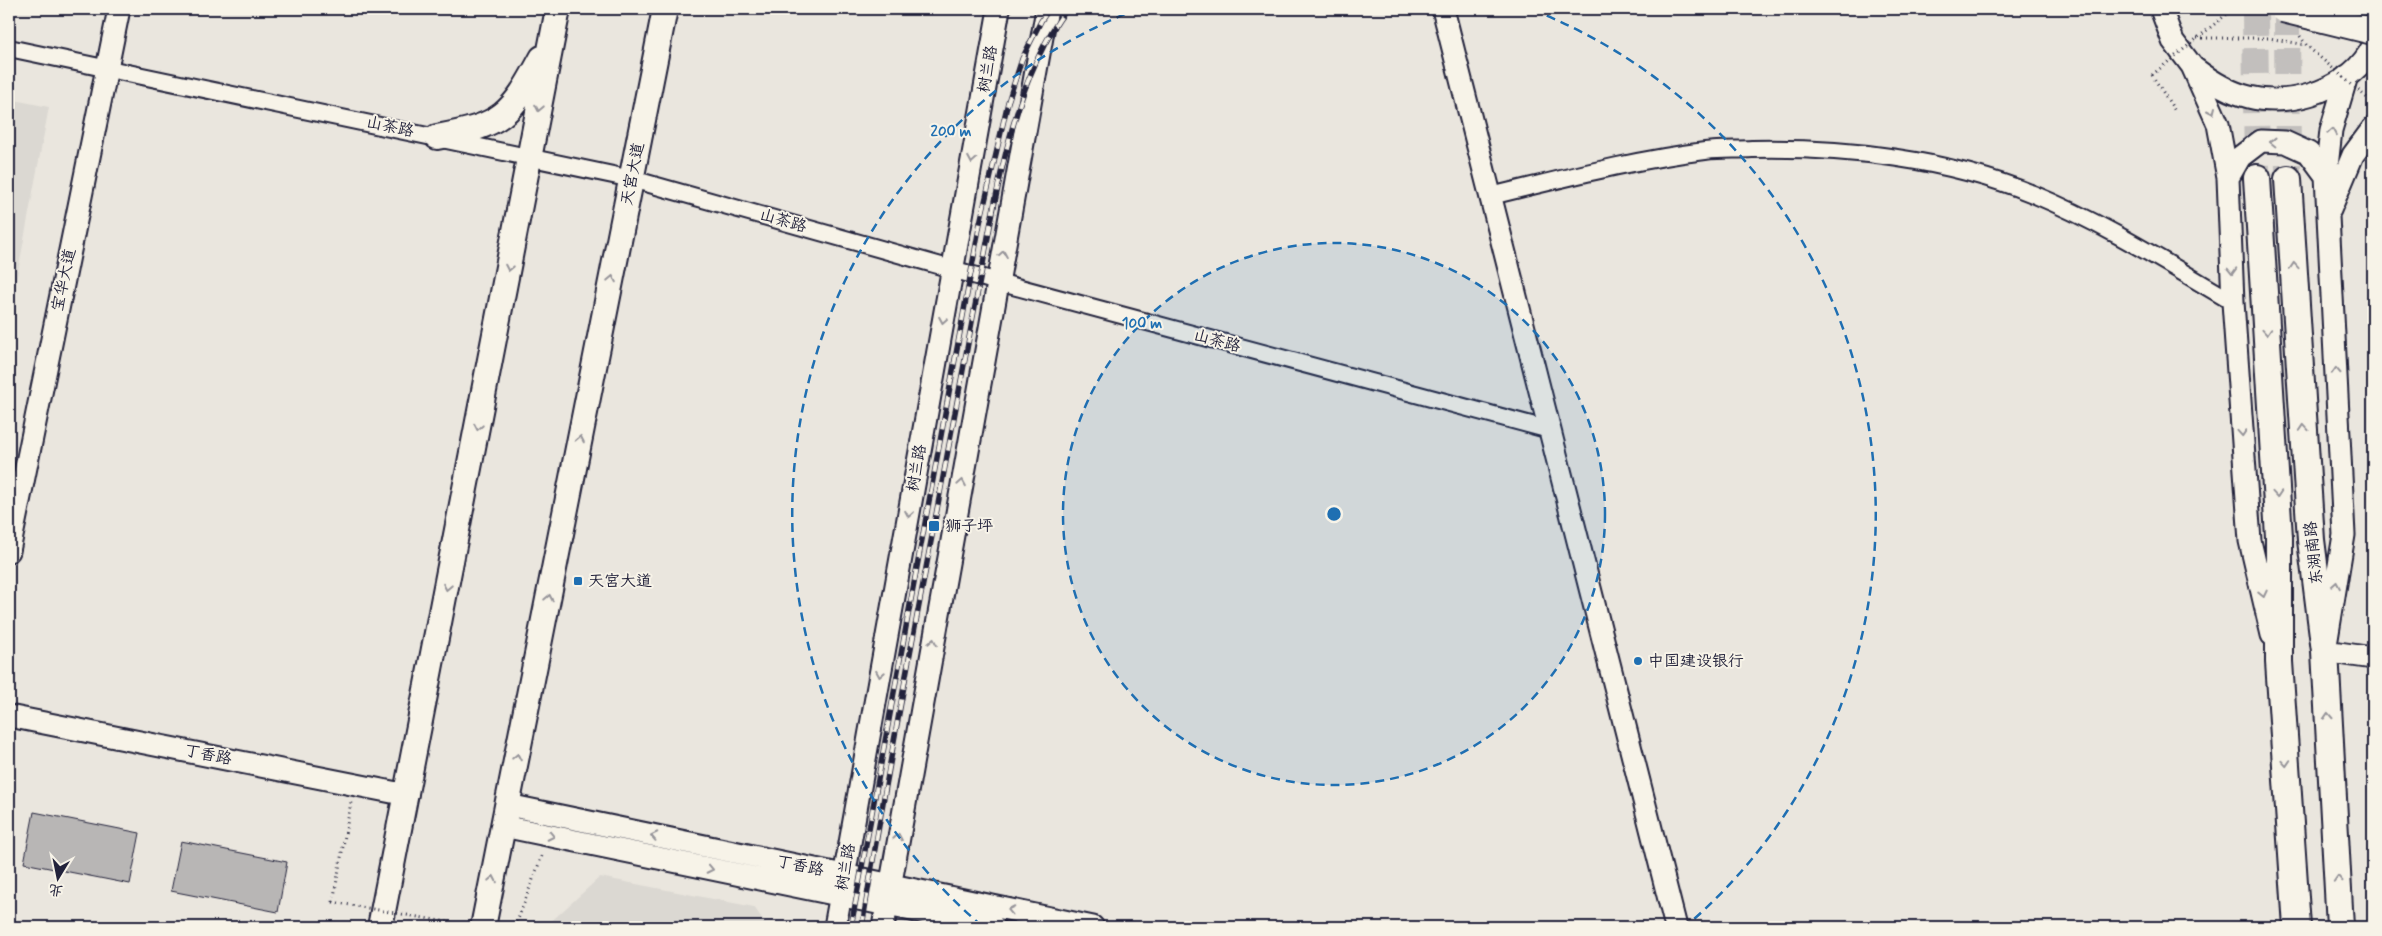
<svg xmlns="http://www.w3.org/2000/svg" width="2382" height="936" viewBox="0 0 2382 936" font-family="Mynerve,'LXGW WenKai TC',sans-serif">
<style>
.built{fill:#dbd8d2}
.building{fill:#b8b6b5;stroke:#22223b}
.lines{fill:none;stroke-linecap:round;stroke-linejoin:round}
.primary-tunnel{stroke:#c2bfbd;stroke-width:26;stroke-dasharray:26 13;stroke-linecap:butt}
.minor-casing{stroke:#22223b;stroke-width:20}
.tertiary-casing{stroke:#22223b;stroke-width:25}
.secondary-casing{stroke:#22223b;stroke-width:28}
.primary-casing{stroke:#22223b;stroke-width:30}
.path{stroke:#22223b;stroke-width:3;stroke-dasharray:1 4;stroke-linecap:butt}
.minor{stroke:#f7f3e8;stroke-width:16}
.tertiary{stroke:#f7f3e8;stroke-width:21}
.secondary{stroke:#f7f3e8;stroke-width:24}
.primary{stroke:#f7f3e8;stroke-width:26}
.rail-casing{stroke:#22223b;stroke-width:5.5}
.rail{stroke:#f7f3e8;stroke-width:4;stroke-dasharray:11;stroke-linecap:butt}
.primary-bridge-casing{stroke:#22223b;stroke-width:30;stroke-linecap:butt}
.path-bridge{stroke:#22223b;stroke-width:3;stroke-dasharray:1 4;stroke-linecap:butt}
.primary-bridge{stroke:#f7f3e8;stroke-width:26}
.oneway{stroke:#97959a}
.ring{fill:none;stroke:#1f6fb2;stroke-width:2.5;stroke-dasharray:9 6}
.poi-dot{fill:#1f6fb2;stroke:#f7f3e8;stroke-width:2}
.labels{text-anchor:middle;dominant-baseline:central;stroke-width:4;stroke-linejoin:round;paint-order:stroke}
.street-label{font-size:16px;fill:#22223b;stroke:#f7f3e8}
.poi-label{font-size:16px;fill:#22223b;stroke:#f7f3e8;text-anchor:start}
.centre{fill:#1f6fb2;stroke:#f7f3e8;stroke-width:2.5}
.ring-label{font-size:15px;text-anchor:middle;font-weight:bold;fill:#1f6fb2;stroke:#f7f3e8;stroke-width:4;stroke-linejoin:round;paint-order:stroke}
</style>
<rect width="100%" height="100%" fill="#eae6de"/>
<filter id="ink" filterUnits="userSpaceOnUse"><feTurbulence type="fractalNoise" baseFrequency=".02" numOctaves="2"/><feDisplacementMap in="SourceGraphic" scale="10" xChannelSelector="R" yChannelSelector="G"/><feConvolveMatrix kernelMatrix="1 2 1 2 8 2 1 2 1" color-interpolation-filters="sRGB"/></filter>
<g filter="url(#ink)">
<path class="built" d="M9 99 49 107 9 319Z
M600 877 754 907 768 927H545Z"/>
<path class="building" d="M34 812 140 833 130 884 24 863Z
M181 841 287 862 278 912 171 891Z"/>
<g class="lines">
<path class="primary-tunnel" d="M2255 9 2257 178
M2287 9 2288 179"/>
<defs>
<path id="minor" d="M9 48 632 179 998 282 1550 430
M1491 196C1562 179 1632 160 1705 151 1721 149 1737 150 1752 149 1845 147 1947 159 2033 194 2103 223 2168 264 2233 302"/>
<path id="tertiary" d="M1443 9 1676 927
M2161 9 2173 41 2192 66 2218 124 2228 178 2233 302 2250 541 2272 635
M2194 68C2211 81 2228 92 2249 97 2293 108 2352 88 2373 46
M2347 76 2331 130 2326 176 2344 535 2325 651 2373 658
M2228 178 2240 157 2261 141 2285 142 2309 153 2326 176
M2330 210 2353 155 2373 128
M9 551 119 9
M9 716 407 795
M508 805 1093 927
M503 826 994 927
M835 927 999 9
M883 927 1047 9"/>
<path id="secondary" d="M437 137C502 125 511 116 542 58
M380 927 558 9
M483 927 665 9"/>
<path id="primary" d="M2257 178 2279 537V662L2297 927
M2288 179 2311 540 2325 651 2340 927"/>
</defs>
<use href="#minor" class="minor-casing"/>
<use href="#tertiary" class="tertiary-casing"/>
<use href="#secondary" class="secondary-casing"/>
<use href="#primary" class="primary-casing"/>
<path class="path" d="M2152 75 2175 111
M333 902 351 802
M515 927 543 853"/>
<use href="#minor" class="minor"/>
<use href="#tertiary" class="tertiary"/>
<use href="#secondary" class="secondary"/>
<use href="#primary" class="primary"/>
<defs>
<path id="rail" d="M2330 9 2373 19
M851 927 980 223 1008 102 1022 59 1041 21 1049 9
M862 927C889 757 923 587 954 418 964 366 973 315 983 264 998 183 1016 75 1067 9"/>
</defs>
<use href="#rail" class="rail-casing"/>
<use href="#rail" class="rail"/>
<defs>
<path id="primary-bridge" d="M2283 9 2373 31"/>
</defs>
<use href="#primary-bridge" class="primary-bridge-casing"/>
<path class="path-bridge" d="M2300 36 2307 46 2373 103
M2197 38H2269L2306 45
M2152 75 2233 9
M333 902 475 927"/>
<use href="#primary-bridge" class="primary-bridge"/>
</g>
<defs><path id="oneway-chevron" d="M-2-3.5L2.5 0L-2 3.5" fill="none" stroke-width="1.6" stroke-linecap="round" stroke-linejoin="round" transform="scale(1.25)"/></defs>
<g class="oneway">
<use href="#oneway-chevron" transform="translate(539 108) rotate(101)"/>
<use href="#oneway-chevron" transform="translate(2212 111) rotate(66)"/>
<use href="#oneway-chevron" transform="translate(2332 132) rotate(-80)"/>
<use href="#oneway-chevron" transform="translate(2273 142) rotate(-179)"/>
<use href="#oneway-chevron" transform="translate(972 160) rotate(100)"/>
<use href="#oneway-chevron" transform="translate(1003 254) rotate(-80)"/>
<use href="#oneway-chevron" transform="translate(2294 266) rotate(-94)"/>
<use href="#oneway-chevron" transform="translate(509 268) rotate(101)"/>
<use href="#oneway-chevron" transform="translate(2232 271) rotate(88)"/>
<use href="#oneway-chevron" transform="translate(612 279) rotate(-79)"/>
<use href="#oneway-chevron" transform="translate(943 320) rotate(100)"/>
<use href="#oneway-chevron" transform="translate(2267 332) rotate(86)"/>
<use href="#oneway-chevron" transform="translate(2336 371) rotate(-93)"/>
<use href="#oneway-chevron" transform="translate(478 427) rotate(101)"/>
<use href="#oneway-chevron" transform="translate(2304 428) rotate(-94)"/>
<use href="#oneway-chevron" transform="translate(2242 433) rotate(86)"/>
<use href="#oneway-chevron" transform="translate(580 439) rotate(-79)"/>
<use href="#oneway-chevron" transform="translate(962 483) rotate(-80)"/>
<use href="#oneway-chevron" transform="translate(2277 494) rotate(86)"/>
<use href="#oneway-chevron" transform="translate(909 514) rotate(100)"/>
<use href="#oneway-chevron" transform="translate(2336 585) rotate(-80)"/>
<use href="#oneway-chevron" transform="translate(447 587) rotate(101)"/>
<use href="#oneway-chevron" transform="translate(2263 594) rotate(77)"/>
<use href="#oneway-chevron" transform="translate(549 598) rotate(-79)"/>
<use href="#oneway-chevron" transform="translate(933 642) rotate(-80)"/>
<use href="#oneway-chevron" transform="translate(880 674) rotate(100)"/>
<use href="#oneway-chevron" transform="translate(2328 716) rotate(-93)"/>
<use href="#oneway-chevron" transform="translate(517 757) rotate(-79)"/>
<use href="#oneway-chevron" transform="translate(2286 763) rotate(86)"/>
<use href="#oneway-chevron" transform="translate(551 836) rotate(12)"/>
<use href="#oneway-chevron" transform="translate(654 836) rotate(-168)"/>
<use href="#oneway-chevron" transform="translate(898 837) rotate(-80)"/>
<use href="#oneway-chevron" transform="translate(710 869) rotate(12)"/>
<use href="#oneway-chevron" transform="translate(493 879) rotate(-79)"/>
<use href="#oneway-chevron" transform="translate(2338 879) rotate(-93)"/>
<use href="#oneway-chevron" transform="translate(1011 910) rotate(-168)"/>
</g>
</g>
<circle cx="1334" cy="514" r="271" fill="#1f6fb2" fill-opacity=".12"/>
<g class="ring">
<circle cx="1334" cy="514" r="271"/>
<path d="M982 926A542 542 0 0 1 1135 10M1533 10A542 542 0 0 1 1686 926"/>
</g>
<g class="poi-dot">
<rect x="928" y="520" width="12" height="12" rx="2.5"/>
<rect x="573" y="576" width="10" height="10" rx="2.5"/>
<circle cx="1638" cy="661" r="5"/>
</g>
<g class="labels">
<g class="street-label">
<text transform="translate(988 69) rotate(-80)">树兰路</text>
<text transform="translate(390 127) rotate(12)">山茶路</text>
<text transform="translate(633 174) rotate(-79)">天宫大道</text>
<text transform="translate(783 221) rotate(16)">山茶路</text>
<text transform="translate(64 280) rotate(-78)">宝华大道</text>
<text transform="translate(1217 341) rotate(15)">山茶路</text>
<text transform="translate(917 468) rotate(-80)">树兰路</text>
<text transform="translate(2314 553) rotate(-96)">东湖南路</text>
<text transform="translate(208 755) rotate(11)">丁香路</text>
<text transform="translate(800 866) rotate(12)">丁香路</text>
<text transform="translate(846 867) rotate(-80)">树兰路</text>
</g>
<g class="poi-label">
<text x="945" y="526">狮子坪</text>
<text x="588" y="581">天宫大道</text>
<text x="1648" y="661">中国建设银行</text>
</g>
</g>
<circle cx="1334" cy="514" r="8" class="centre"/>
<g class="ring-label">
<text x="951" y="136">200 m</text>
<text x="1142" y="328">100 m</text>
</g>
<rect width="2382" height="936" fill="none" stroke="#f7f3e8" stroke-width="30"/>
<rect x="15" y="15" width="2352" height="906" fill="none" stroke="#22223b" stroke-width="2" filter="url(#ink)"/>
<g transform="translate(58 878) rotate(190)" stroke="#f7f3e8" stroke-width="4" paint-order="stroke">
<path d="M0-4L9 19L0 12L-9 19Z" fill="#22223b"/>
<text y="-8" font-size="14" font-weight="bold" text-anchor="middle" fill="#22223b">北</text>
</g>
</svg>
